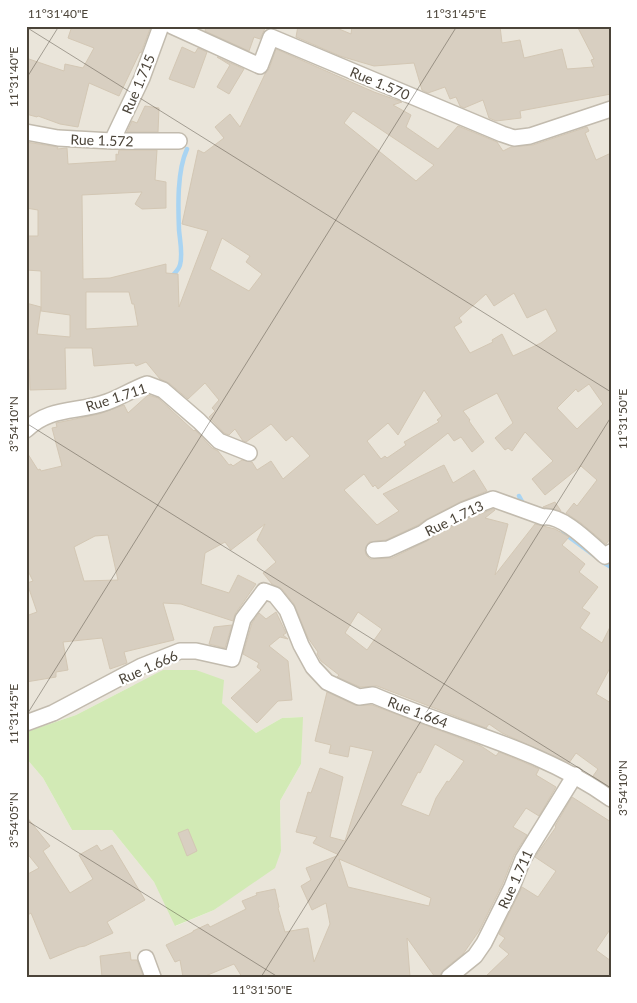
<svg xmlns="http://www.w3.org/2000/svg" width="637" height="1003" viewBox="0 0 637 1003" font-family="Lato,sans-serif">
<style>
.residential{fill:#eae5da}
.green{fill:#d2eab5}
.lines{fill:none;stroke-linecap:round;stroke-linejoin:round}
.stream{stroke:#a9d4f2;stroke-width:4.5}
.building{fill:#d8cfc1;stroke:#d3c7b4;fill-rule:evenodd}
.minor-casing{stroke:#c2bbae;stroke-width:18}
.minor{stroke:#fff;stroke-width:15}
.ticks{fill:none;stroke:#4b4439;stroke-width:1;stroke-opacity:0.45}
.labels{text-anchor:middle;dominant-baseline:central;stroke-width:4.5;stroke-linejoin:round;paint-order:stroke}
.street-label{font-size:14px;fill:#4b4439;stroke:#fff}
.neatline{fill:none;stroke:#4b4439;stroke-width:2}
.ticks-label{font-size:12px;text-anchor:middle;fill:#4b4439}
</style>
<rect width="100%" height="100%" fill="#f6f3ec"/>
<path class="residential" d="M26 26H611V977H26V758L43 778 72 830H112L154 882 176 926 214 910 238 892 281 851 280 801 301 764 302 717 282 718 256 733 222 703 134 685 76 715 26 732Z"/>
<path class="green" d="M163 670H196L224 680 222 703 256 733 282 718 303 717 301 764 280 801 281 851 275 868 214 910 175 926 154 882 112 830H72L43 778 26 758V732L76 715Z"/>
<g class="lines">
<path class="stream" d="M170 278C174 274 178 271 180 265 183 254 180 241 179 230 178 206 177 171 187 149
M519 496 525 507
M561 528 565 534 595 556
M601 561 611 567"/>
</g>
<path class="building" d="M72 26H151L141 53 140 52 119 96 89 83 78 127 60 124 38 116 37 117 26 114V58L64 71 65 64 83 68 94 48 68 38Z
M206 26H266L260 39 254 37 249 51 205 31Z
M298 26H332L351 34 352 26H500L502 43 520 40 524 58 562 49 567 69 594 67 591 60 594 59 577 26H611V94L520 111 521 118 496 121 489 118 483 100 464 108 460 106 456 97 450 99 445 87 428 93 422 90 414 63 374 66 340 56 296 37Z
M182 47 195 53 198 48 207 52 194 88 169 79Z
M276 49 374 92 402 102 393 105 411 115 406 127 438 149 458 126 497 142 503 151 511 147 533 145 587 127 589 131 585 133 596 160 611 153V538L606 544 581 523 566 513 574 503 577 506 597 480 581 466 545 495 532 479 553 461 525 432 512 451 508 448 505 450 495 438 513 423 497 393 463 411 470 420 469 421 484 442 472 452 461 437 454 441 448 433 378 489 375 485 373 487 364 474 344 490 377 525 399 511 383 494 444 465 453 483 474 470 487 491 460 502 427 519 418 525 386 540 369 542 365 550 366 555 370 559 392 558 427 541 436 535 468 519 493 509 495 510 485 518 508 524 495 575 535 524 555 529 569 537 562 545 585 564 579 572 598 587 582 608 590 613 580 628 602 643 611 625V666L596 694 611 703V788L593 776 598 769 576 753 569 763 502 733 489 724 486 728 377 686 360 687 337 677 339 675 321 661 317 654 318 652 308 638 294 604 282 589 272 584 263 573 276 562 257 540 265 524 231 550 225 542 205 553 201 584 229 593 238 575 256 584 235 614 233 621 181 604 163 603 174 640 124 652 127 663 110 669 102 638 63 642 68 670 56 672V677L26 682V616L37 612 27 583 33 581 26 567V451L38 470 40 469 41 471 62 466 52 428 57 427 56 423 99 414 124 405 128 413 148 395 158 398 194 431 195 430 212 448 218 451 229 465 231 464 233 466 242 460 252 462 257 470 271 461 283 479 310 456 292 436 286 441 271 424 246 442 243 441 235 429 229 435 224 433 209 417 215 411 212 408 219 400 205 383 188 399 169 383 160 379 146 362 136 366 134 363 94 366 92 348H65L66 389 30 390 29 359H26V303L41 307 37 334 70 337V315L41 311V271L26 270 27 236H38V210L26 208V142L58 147 57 149 67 148 68 164 116 161V154L118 155 119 150H157L155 180 166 182V208L142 209 135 204 142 192 82 195 83 279 110 278 166 264V273L178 274 179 307 208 231 182 224 198 150 204 153 224 138 215 127 230 114 240 127 265 74 269 69ZM353 111 434 165 416 181 344 123ZM222 238 250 256 246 262 262 274 249 291 210 269ZM86 292H129L132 304H134L138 326 86 329ZM514 293 527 318 546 309 557 331 541 343 513 356 502 334 492 340 493 342 470 353 454 327 462 322 459 318 486 294 494 306ZM589 384 603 404 577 429 557 408 576 389 578 392ZM424 390 442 416 437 420 439 422 404 442 406 445 387 458 385 456 381 459 367 441 388 423 398 435ZM108 535 118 580 84 581 74 547 95 536ZM358 612 382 629 367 650 345 633Z
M217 57 244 69 229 94 217 87 230 65Z
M145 106 159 108 158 132H127L132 121 137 123Z
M555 502 561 511 543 507Z
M276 612 286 633 283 635 288 639 280 637 269 646 288 661 292 700 278 701 257 723 231 698 261 670 257 667 259 663 243 654 252 623 259 613 266 619Z
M232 625 225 648 209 644 214 627Z
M327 692 355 705H372L481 746 496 756 499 752 521 761 539 769 536 775 556 787 539 816 526 808 513 827 527 835 514 855 503 883 479 931 463 954 443 970 440 977H435L407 938 410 977H242L234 964 203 977H183L180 960 175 962 166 945 193 932V931L208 924 210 927 246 909 242 901 257 895 256 893 275 889 279 907 278 908 285 932 308 928 314 962 330 924 326 903 312 910 301 886 311 880 306 868 339 855 313 843 317 837 296 832 308 792 311 793 320 768 343 777 330 837 345 841 373 751 350 746 348 757 329 753 331 745 315 741ZM435 744 464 761 449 782 447 781 436 798 429 816 401 805 418 772 420 773ZM339 859 431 898 429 906 348 887Z
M572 797 611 822V928L596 950 611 961V977H485L509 954 499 946 505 938 499 934 522 887 538 897 556 871 535 857 556 827 555 826Z
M26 816 50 846 43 851 70 893 93 879 79 855 97 845 101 851 112 845 145 900 107 922 113 933 85 946 79 947 50 959 31 913 26 916V875L39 868 26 852Z
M188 829 197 851 187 856 178 833Z
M130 952 131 960H137L143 976 102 977 100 956Z"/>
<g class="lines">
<defs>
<path id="minor" d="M172 26 260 66 271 37 502 134 514 138 530 136 611 109
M26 132 58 138 112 141H179
M112 141 142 78 161 26
M26 430C50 406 78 413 107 402 121 397 133 389 147 384L163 390 199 421 219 441 249 453
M374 550 388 549 423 533 431 527 464 510 493 499 543 517C562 514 590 543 605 556L611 552
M26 723 53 713 142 666 180 651H196L232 659 243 619 264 591 275 595 287 610 301 645 313 667 327 682 359 697 373 695C451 729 540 748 611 799
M146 958 153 977
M449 977 475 956 484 943 512 887 523 859 575 775"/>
</defs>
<use href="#minor" class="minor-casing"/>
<use href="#minor" class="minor"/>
</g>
<path class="ticks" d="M26 27 611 392M26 79 59 26M26 423 611 788M26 716 457 26M26 820 278 977M261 977 611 417"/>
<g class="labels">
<g class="street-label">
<text transform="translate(380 83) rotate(23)">Rue 1.570</text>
<text transform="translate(138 84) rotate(-67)">Rue 1.715</text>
<text transform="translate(102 140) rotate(2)">Rue 1.572</text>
<text transform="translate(116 397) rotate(-18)">Rue 1.711</text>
<text transform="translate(454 518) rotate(-26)">Rue 1.713</text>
<text transform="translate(148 667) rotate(-24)">Rue 1.666</text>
<text transform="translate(418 712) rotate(21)">Rue 1.664</text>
<text transform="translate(515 879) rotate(-65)">Rue 1.711</text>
</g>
</g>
<rect width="637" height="1003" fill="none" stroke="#ffffff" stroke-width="55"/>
<rect x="28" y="28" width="582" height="948" class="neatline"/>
<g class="ticks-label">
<text x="58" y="18">11°31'40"E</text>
<text x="456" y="18">11°31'45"E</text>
<text transform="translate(14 77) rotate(-90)" y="4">11°31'40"E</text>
<text transform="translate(623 419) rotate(-90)" y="4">11°31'50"E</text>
<text transform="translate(14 424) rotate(-90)" y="4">3°54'10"N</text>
<text transform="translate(14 714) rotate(-90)" y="4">11°31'45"E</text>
<text transform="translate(623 788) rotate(-90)" y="4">3°54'10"N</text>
<text transform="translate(14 820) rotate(-90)" y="4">3°54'05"N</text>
<text x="262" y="994">11°31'50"E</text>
</g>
</svg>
